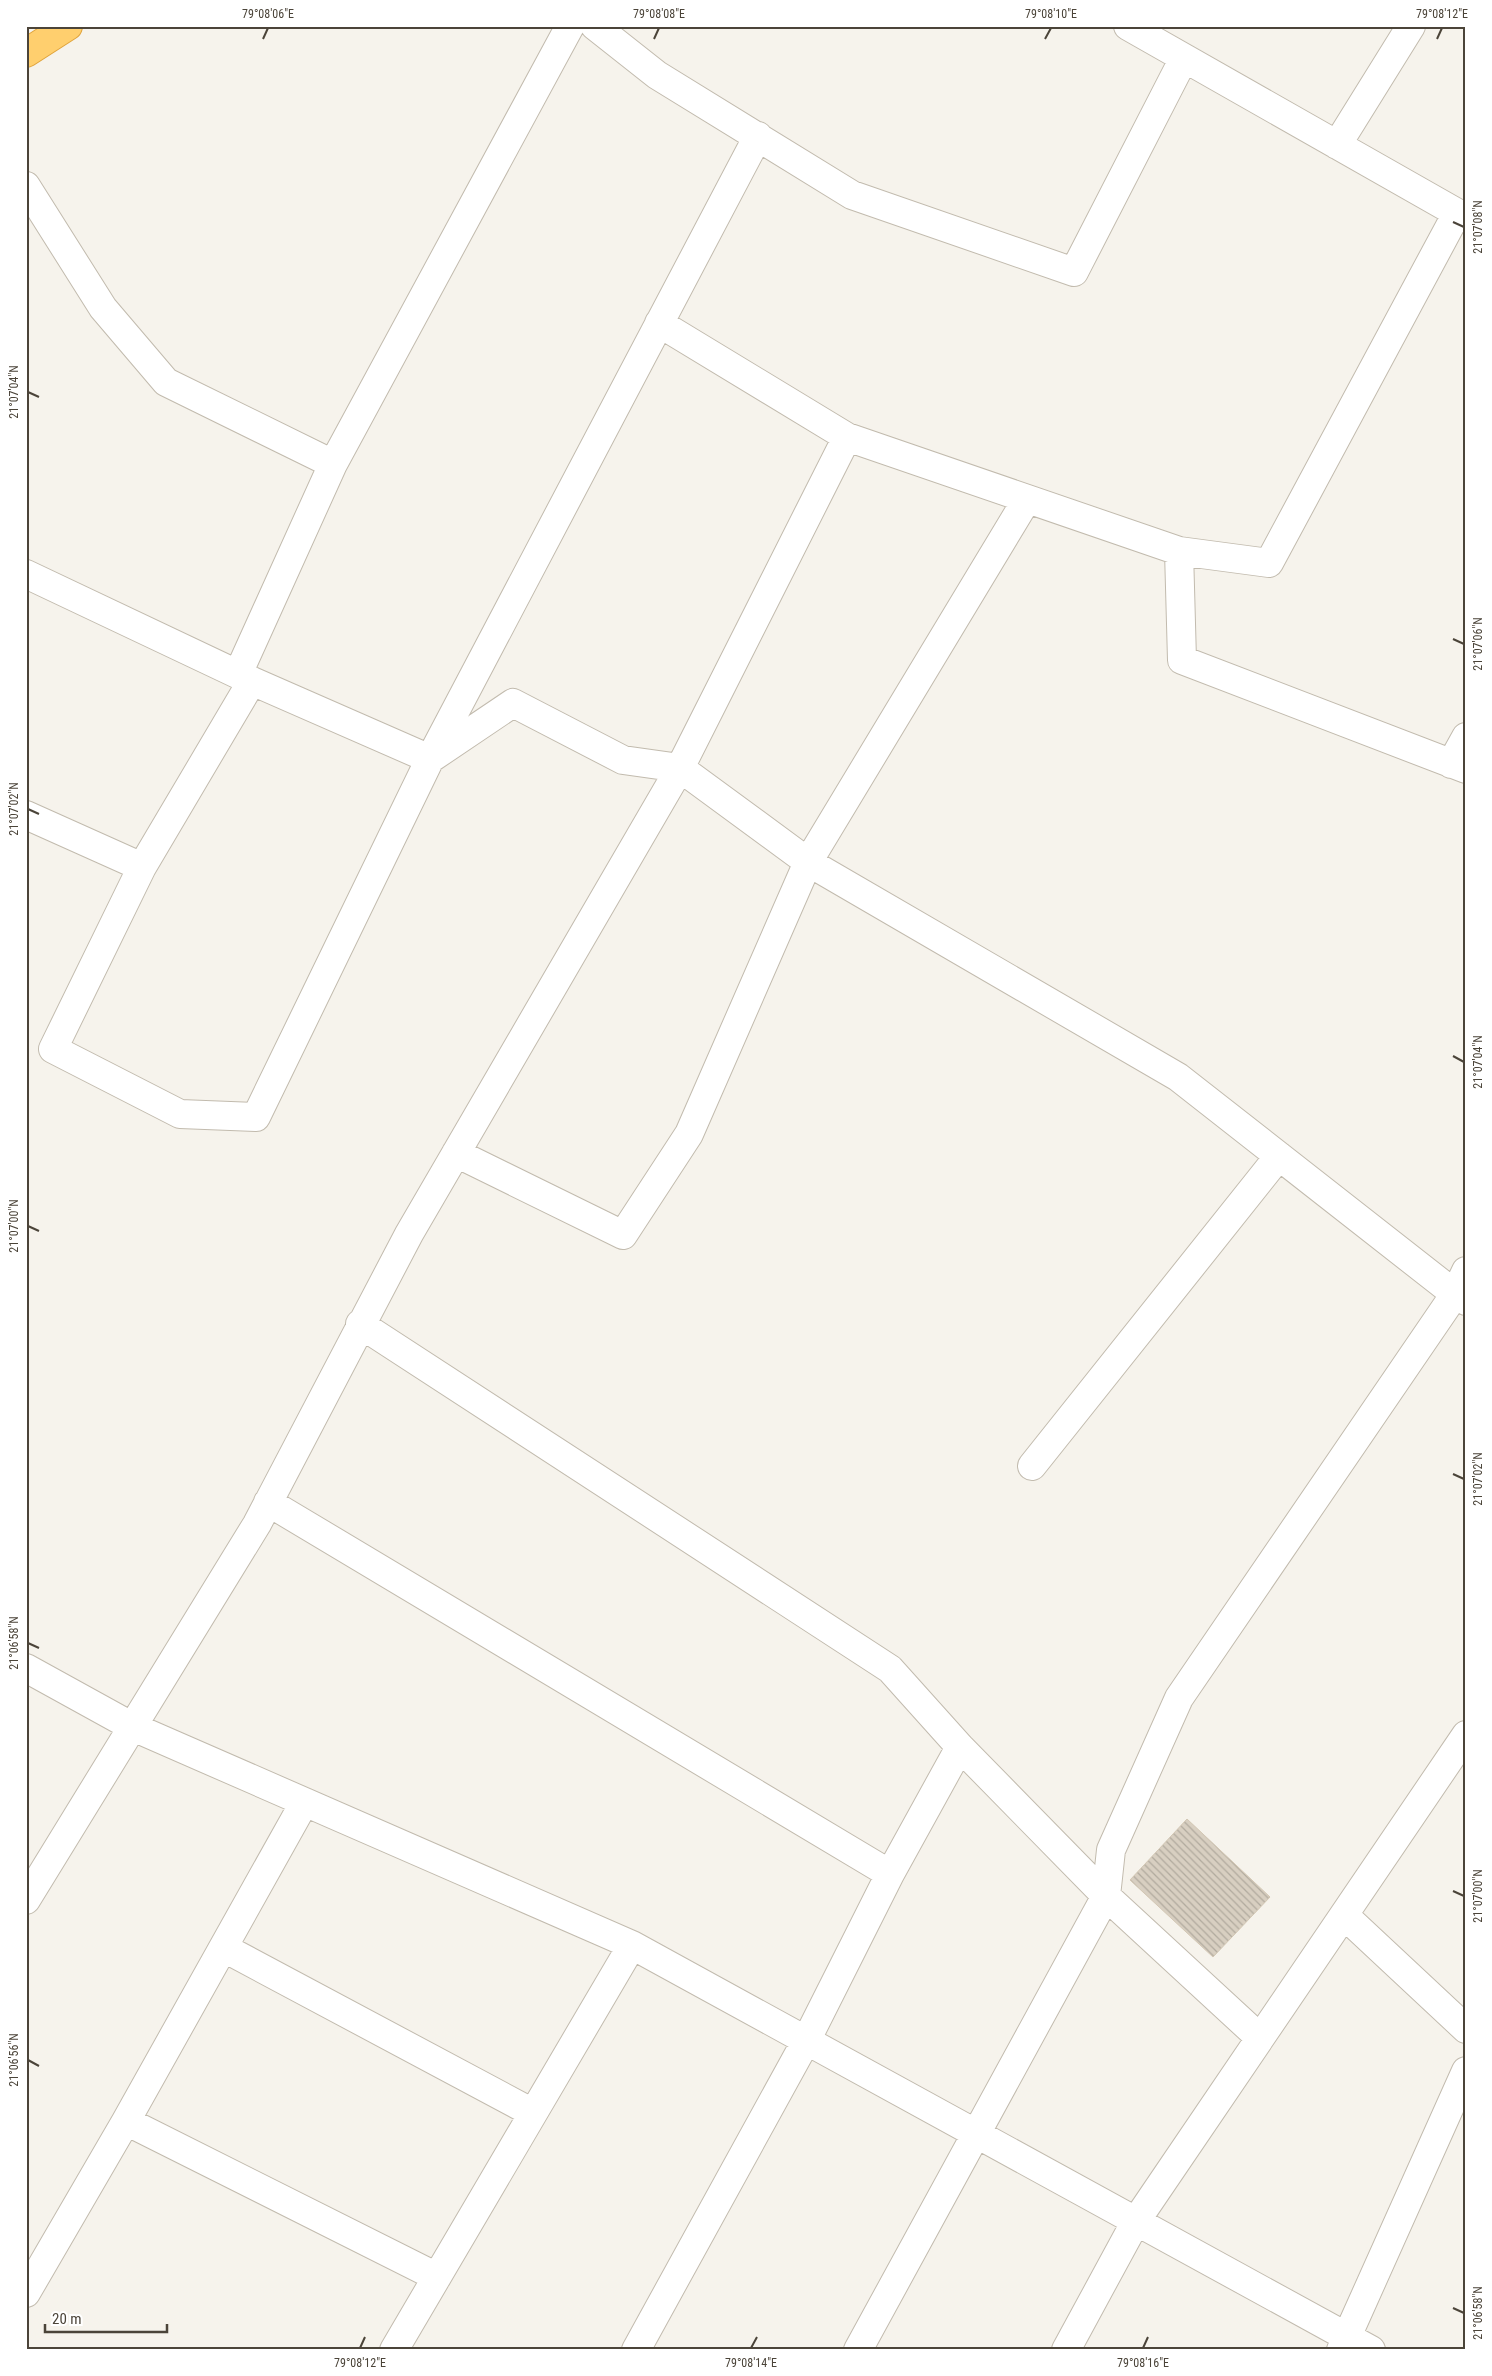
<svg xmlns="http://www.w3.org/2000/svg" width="1492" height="2376" viewBox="0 0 1492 2376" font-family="'Roboto Condensed',sans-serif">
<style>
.building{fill:url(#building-back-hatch);stroke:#d3c7b4}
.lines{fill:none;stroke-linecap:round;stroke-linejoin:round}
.street-casing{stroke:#c2bbae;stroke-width:30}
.highway-casing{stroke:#e0a43c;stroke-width:30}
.street{stroke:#fff;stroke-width:28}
.highway{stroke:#ffcf6e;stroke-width:28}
.ticks{fill:none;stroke:#4b4439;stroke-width:2}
.neatline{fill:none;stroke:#4b4439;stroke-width:2}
.ticks-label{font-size:12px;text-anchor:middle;fill:#4b4439}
</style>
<defs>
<pattern id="building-back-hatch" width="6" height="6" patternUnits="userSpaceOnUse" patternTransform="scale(1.25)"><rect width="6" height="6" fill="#d8cfc1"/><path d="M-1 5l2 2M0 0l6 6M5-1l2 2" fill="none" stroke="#b1aa9e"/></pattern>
</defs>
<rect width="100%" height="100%" fill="#f6f3ec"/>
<path class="building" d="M1187 1819 1270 1897 1213 1957 1130 1880Z"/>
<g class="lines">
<defs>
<path id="street" d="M595 26 657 75 852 195 1074 272 1184 58
M1128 26 1466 218
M1337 145 1411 26
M26 186 103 308 166 382 333 464
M659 323 847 437
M1179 551 1269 563 1457 213
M26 574 252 681 430 759 758 136
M238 674 333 464 570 26
M1451 764 1466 737
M26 815 142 867 252 681
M142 867 53 1049 180 1114 256 1117 430 759 513 703 623 760 680 768 847 437 1179 551 1182 660 1466 769
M456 1153 623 1235 689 1134 808 862 1027 499
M1466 1271 1455 1294 1466 1301
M360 1324 890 1669 960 1747 1106 1896 1260 2038
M1032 1466 1279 1156
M268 1502 890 1874
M26 1668 133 1727 632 1945 1371 2350
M26 1900 257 1524 409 1234 680 768 808 862 1178 1077 1455 1294 1179 1698 1111 1850 1106 1896 858 2350
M1344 1915 1466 2029
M224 1948 533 2113
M126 2121 437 2277
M26 2293 126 2121 304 1803
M394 2350 632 1945
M636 2350 806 2041 890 1874 960 1747
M1066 2350 1136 2221 1466 1735
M1341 2350 1466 2071"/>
<path id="highway" d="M26 53 68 26"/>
</defs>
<use href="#street" class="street-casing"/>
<use href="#highway" class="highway-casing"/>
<use href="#street" class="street"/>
<use href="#highway" class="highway"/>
</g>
<path class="ticks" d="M263 39 268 28M654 39 659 28M1045 39 1051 28M1437 39 1442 28M1453 222 1464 227M28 392 39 397M1453 639 1464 644M28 809 39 814M1453 1056 1464 1062M28 1226 39 1231M1453 1474 1464 1479M28 1643 39 1648M1453 1891 1464 1896M28 2060 39 2066M1453 2308 1464 2313M360 2348 365 2337M751 2348 757 2337M1143 2348 1148 2337"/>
<rect width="1492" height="2376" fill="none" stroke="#ffffff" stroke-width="55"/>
<path d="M45 2324v8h122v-8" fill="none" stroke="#4b4439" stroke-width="2.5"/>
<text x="52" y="2324" font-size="15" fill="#4b4439" stroke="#ffffff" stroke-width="4" paint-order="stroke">20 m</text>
<rect x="28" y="28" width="1436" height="2320" class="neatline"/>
<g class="ticks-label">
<text x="268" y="18">79°08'06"E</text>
<text x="659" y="18">79°08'08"E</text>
<text x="1051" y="18">79°08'10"E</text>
<text x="1442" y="18">79°08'12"E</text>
<text transform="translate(1478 227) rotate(-90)" y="4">21°07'08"N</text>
<text transform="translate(14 392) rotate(-90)" y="4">21°07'04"N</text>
<text transform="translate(1478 644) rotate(-90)" y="4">21°07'06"N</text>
<text transform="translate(14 809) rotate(-90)" y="4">21°07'02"N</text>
<text transform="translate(1478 1062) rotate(-90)" y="4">21°07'04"N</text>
<text transform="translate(14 1226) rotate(-90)" y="4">21°07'00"N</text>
<text transform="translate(1478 1479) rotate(-90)" y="4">21°07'02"N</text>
<text transform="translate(14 1643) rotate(-90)" y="4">21°06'58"N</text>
<text transform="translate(1478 1896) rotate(-90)" y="4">21°07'00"N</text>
<text transform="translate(14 2060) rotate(-90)" y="4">21°06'56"N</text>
<text transform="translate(1478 2313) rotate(-90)" y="4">21°06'58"N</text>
<text x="360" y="2367">79°08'12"E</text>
<text x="751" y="2367">79°08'14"E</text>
<text x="1143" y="2367">79°08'16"E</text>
</g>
</svg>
